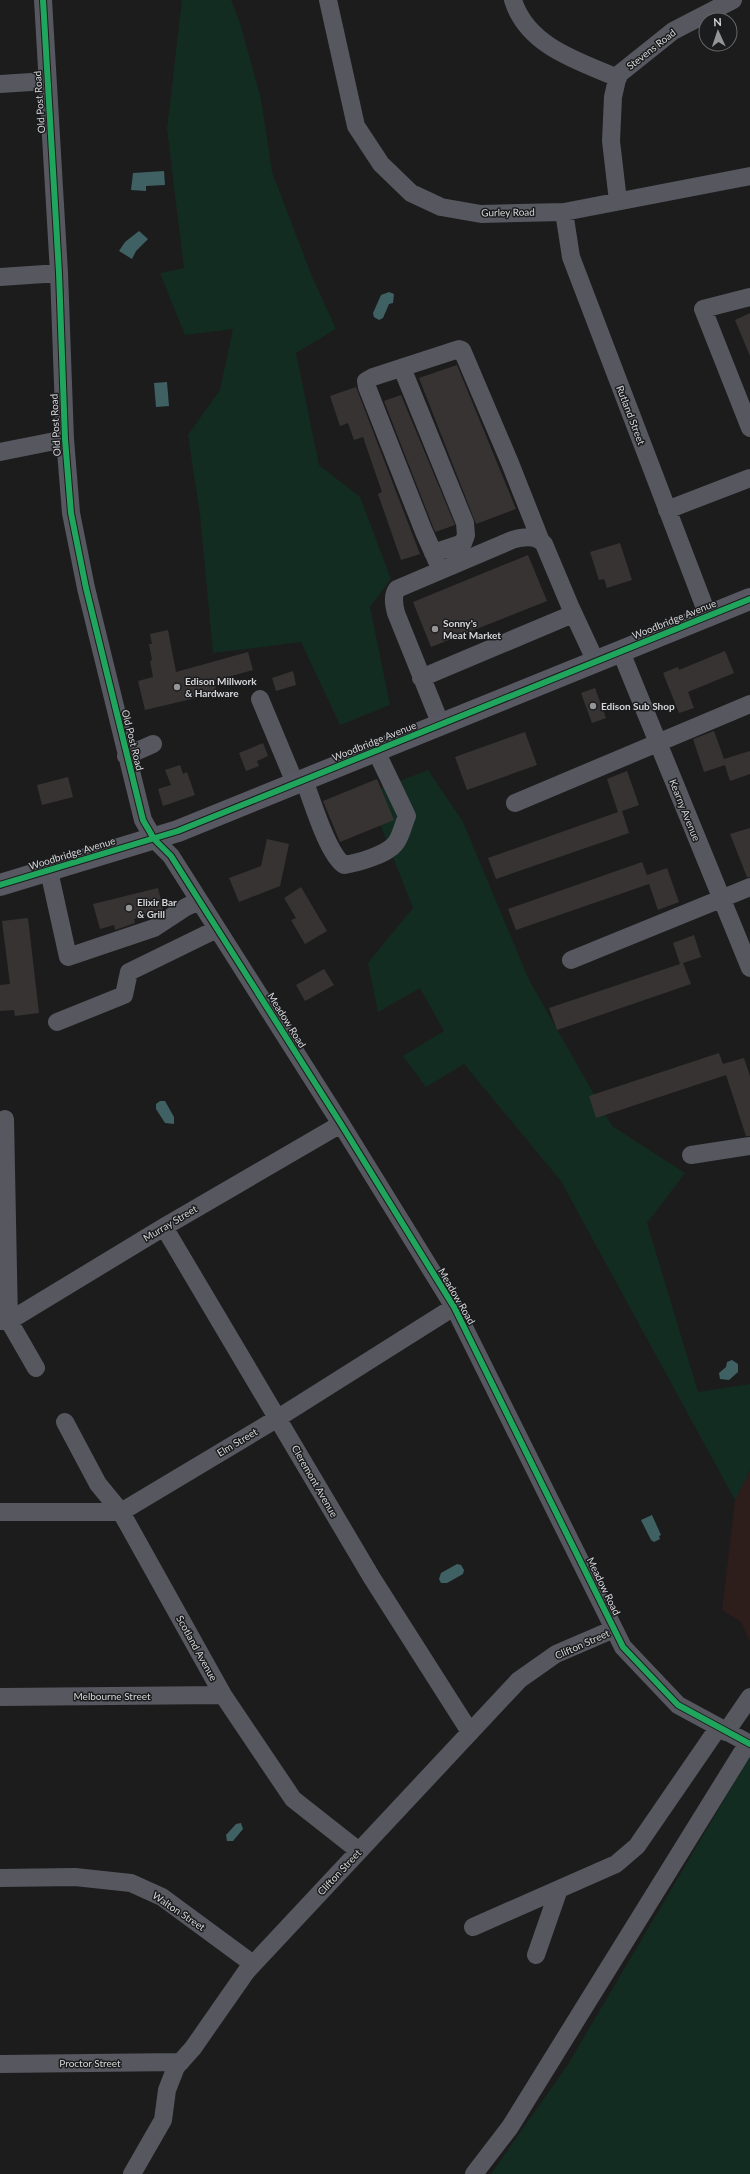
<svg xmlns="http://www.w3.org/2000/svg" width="750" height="2174" viewBox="0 0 750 2174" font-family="Lato,sans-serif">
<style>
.industrial{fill:#2d1d1b}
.green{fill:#132c21}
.water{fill:#3f6163}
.building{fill:#383333}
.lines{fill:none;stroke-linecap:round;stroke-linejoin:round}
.minor{stroke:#56575f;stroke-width:18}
.major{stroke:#575861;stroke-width:22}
.cycleway-casing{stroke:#1b1c1e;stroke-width:8}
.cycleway{stroke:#20a55d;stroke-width:6}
.poi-dot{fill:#959597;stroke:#1b1c1e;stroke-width:1.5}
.labels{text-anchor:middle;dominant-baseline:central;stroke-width:3;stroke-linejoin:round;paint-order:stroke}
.street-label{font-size:10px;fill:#d6d6d8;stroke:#1b1c1e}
.poi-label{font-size:10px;font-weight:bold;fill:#d6d6d8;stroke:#1b1c1e;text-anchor:start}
</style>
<rect width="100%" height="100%" fill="#1c1c1d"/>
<path class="industrial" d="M750 1470V1642L741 1622 722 1610 735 1500Z"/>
<path class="green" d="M182 0H231L240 23 261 99 272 172 311 274 336 329 296 353 319 465 360 497 391 579 370 607 390 705 340 725 301 642 213 653 200 515 188 435 220 390 233 329 185 335 160 273 184 268 167 129Z
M428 770 463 822 529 980 612 1126 685 1173 647 1223 698 1392 750 1384V1470L735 1500 561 1181 464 1064 426 1087 403 1056 444 1031 420 988 378 1012 368 963 413 908 368 793Z
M750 1756V2174H491L567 2066Z"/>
<path class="water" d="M164 171 165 185 146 186V191L131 190 133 173Z
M139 231 148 239 136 251 132 259 119 251 125 242Z
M389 292 394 294 393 303 389 304 383 318 379 320 374 317 373 313 381 295Z
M167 382 169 406 156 407 154 383Z
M160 1101H165L174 1117V1124L165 1123 156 1109V1104Z
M732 1360 738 1364V1372L729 1380 720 1379 719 1373 726 1367 727 1362Z
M652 1515 661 1535 659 1536 660 1539 654 1542 651 1540 641 1520Z
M457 1564 461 1565 464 1570 463 1574 447 1583H441L439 1579 441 1573Z
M241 1823 243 1829 233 1841H227L226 1835 236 1824Z"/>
<path class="building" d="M750 313V356L735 320Z
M457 365 516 509 476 524 419 378Z
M356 387 420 554 401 560 378 494 382 492 363 437 354 440 348 423 340 426 330 396Z
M401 395 455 525 435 532 384 401Z
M620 543 632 580 607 588 604 579 599 580 590 552Z
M528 555 547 601 431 647 413 602Z
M168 630 176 672 248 652 253 670 214 681 217 693 145 710 138 681 153 677 150 661 152 660 149 644H152L150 634Z
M725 651 734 673 688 692 694 708 679 713 663 673 678 667 679 670Z
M293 671 296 685 276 691 272 678Z
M595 688 606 718 592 723 581 693Z
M714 731 724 759 750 751V774L730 781 725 765 704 772 693 739Z
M525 732 537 765 467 790 455 757Z
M263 743 268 756 257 761 259 766 246 771 239 753Z
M180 765 183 774 187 772 195 795 163 806 158 789 171 785 165 770Z
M627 771 639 805 622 811 629 833 496 879 488 858 618 812 607 779Z
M68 777 73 797 42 805 37 785Z
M377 779 394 820 340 842 323 801Z
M750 828V877H747L730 834Z
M267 839 289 844 280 886 239 902 229 878 261 866Z
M642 862 647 875 667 868 679 902 658 910 649 884 516 930 508 909Z
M301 887 327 931 305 944 291 920 296 918 284 898Z
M158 888 163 909 157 913 134 919 135 923 115 930 114 925 100 929 93 904Z
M28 918 39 1013 15 1016 14 1010 0 1011V985L10 984 2 921Z
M694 935 701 957 683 963 691 984 557 1030 549 1008 680 964 673 943Z
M324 969 334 985 305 1001 296 985Z
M719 1053 723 1064 744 1058 750 1076V1136H746L726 1075 596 1118 589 1096Z"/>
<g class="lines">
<path class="minor" d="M43 0 59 273 65 439 71 513 86 588 143 820 154 839 171 856 341 1124 454 1307 623 1647 678 1705 750 1744
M328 0 356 126 381 164 411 193 441 207 481 214 564 212 750 176
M513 0C527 46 578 61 618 78
M0 84 47 81
M618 201 611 141 613 97 618 75 673 31 733 0
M564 212 571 257 708 616
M0 277 59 273
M750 297 703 309 750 428
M402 368 465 523 466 535 463 543 433 553
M0 452 65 439
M667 510 750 478
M441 570 424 532 367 387 366 381 373 377 459 349 462 350 510 463 540 539
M621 652 750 968
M421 678 573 614
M260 699 295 783
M441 725 396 613C394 605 392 596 397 589L512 540C522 537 536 534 544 544L570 606 596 662
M126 756 153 744
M304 780C312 800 327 853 344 865 357 863 386 855 395 844 401 837 403 825 407 816L376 751
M515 803 750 704
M49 871 68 957 154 928 186 907 199 901
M571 960 750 887
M57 1022 124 995 129 972 217 929
M5 1119 9 1321 36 1368
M691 1155 750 1146
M164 1227 372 1578 470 1732
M0 1321H9L164 1227 341 1124
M65 1422 98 1484 121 1512 223 1695 293 1799 359 1851
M0 1512H121L278 1418 454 1307
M0 1697 223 1695
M726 1732 750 1697
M0 1878 75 1877 131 1883 162 1897 253 1964
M473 1927 616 1864 637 1846 718 1728
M536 1955 559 1889
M0 2064 181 2062
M132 2174 163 2120 167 2090 176 2067 193 2048 246 1972 519 1680 556 1654 614 1629
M474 2174 510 2127 748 1743"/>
<path class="major" d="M0 885 178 831 750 599"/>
<defs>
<path id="cycleway" d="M43 0 59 273 65 439 71 513 86 588 143 820 154 839 171 856 341 1124 454 1307 623 1647 678 1705 750 1744
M0 885 178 831 750 599"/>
</defs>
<use href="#cycleway" class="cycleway-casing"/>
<use href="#cycleway" class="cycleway"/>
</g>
<g class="poi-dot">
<circle cx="435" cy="629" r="4"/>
<circle cx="177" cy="687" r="4"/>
<circle cx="593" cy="706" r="4"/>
<circle cx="129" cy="908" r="4"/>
</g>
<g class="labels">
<g class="street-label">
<text transform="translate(651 49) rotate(-38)">Stevens Road</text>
<text transform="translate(39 102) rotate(-94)">Old Post Road</text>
<text transform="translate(508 212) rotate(-1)">Gurley Road</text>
<text transform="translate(631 415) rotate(69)">Rutland Street</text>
<text transform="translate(55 425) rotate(-93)">Old Post Road</text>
<text transform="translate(674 619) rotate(-22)">Woodbridge Avenue</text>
<text transform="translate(133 740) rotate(76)">Old Post Road</text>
<text transform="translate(374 741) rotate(-22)">Woodbridge Avenue</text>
<text transform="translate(685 810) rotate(68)">Kearny Avenue</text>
<text transform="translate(72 853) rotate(-17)">Woodbridge Avenue</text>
<text transform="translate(287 1020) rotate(58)">Meadow Road</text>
<text transform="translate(170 1223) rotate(-31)">Murray Street</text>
<text transform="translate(457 1296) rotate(60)">Meadow Road</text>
<text transform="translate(237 1442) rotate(-31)">Elm Street</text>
<text transform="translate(315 1481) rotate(60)">Cleremont Avenue</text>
<text transform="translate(604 1586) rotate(64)">Meadow Road</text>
<text transform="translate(582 1644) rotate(-24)">Clifton Street</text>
<text transform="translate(197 1648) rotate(61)">Scotland Avenue</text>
<text x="112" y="1696">Melbourne Street</text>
<text transform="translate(339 1872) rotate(-47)">Clifton Street</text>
<text transform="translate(179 1911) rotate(34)">Walton Street</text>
<text x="90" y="2063">Proctor Street</text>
</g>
<g class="poi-label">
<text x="443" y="623">Sonny's<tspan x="443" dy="12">Meat Market</tspan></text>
<text x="185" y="681">Edison Millwork<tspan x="185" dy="12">&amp; Hardware</tspan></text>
<text x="601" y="706">Edison Sub Shop</text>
<text x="137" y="902">Elixir Bar<tspan x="137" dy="12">&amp; Grill</tspan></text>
</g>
</g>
<g transform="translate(718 32) rotate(357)"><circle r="19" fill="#1b1c1e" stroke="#666668"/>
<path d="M0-3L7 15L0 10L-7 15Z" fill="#959597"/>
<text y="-6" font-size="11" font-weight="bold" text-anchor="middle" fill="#d6d6d8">N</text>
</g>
</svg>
